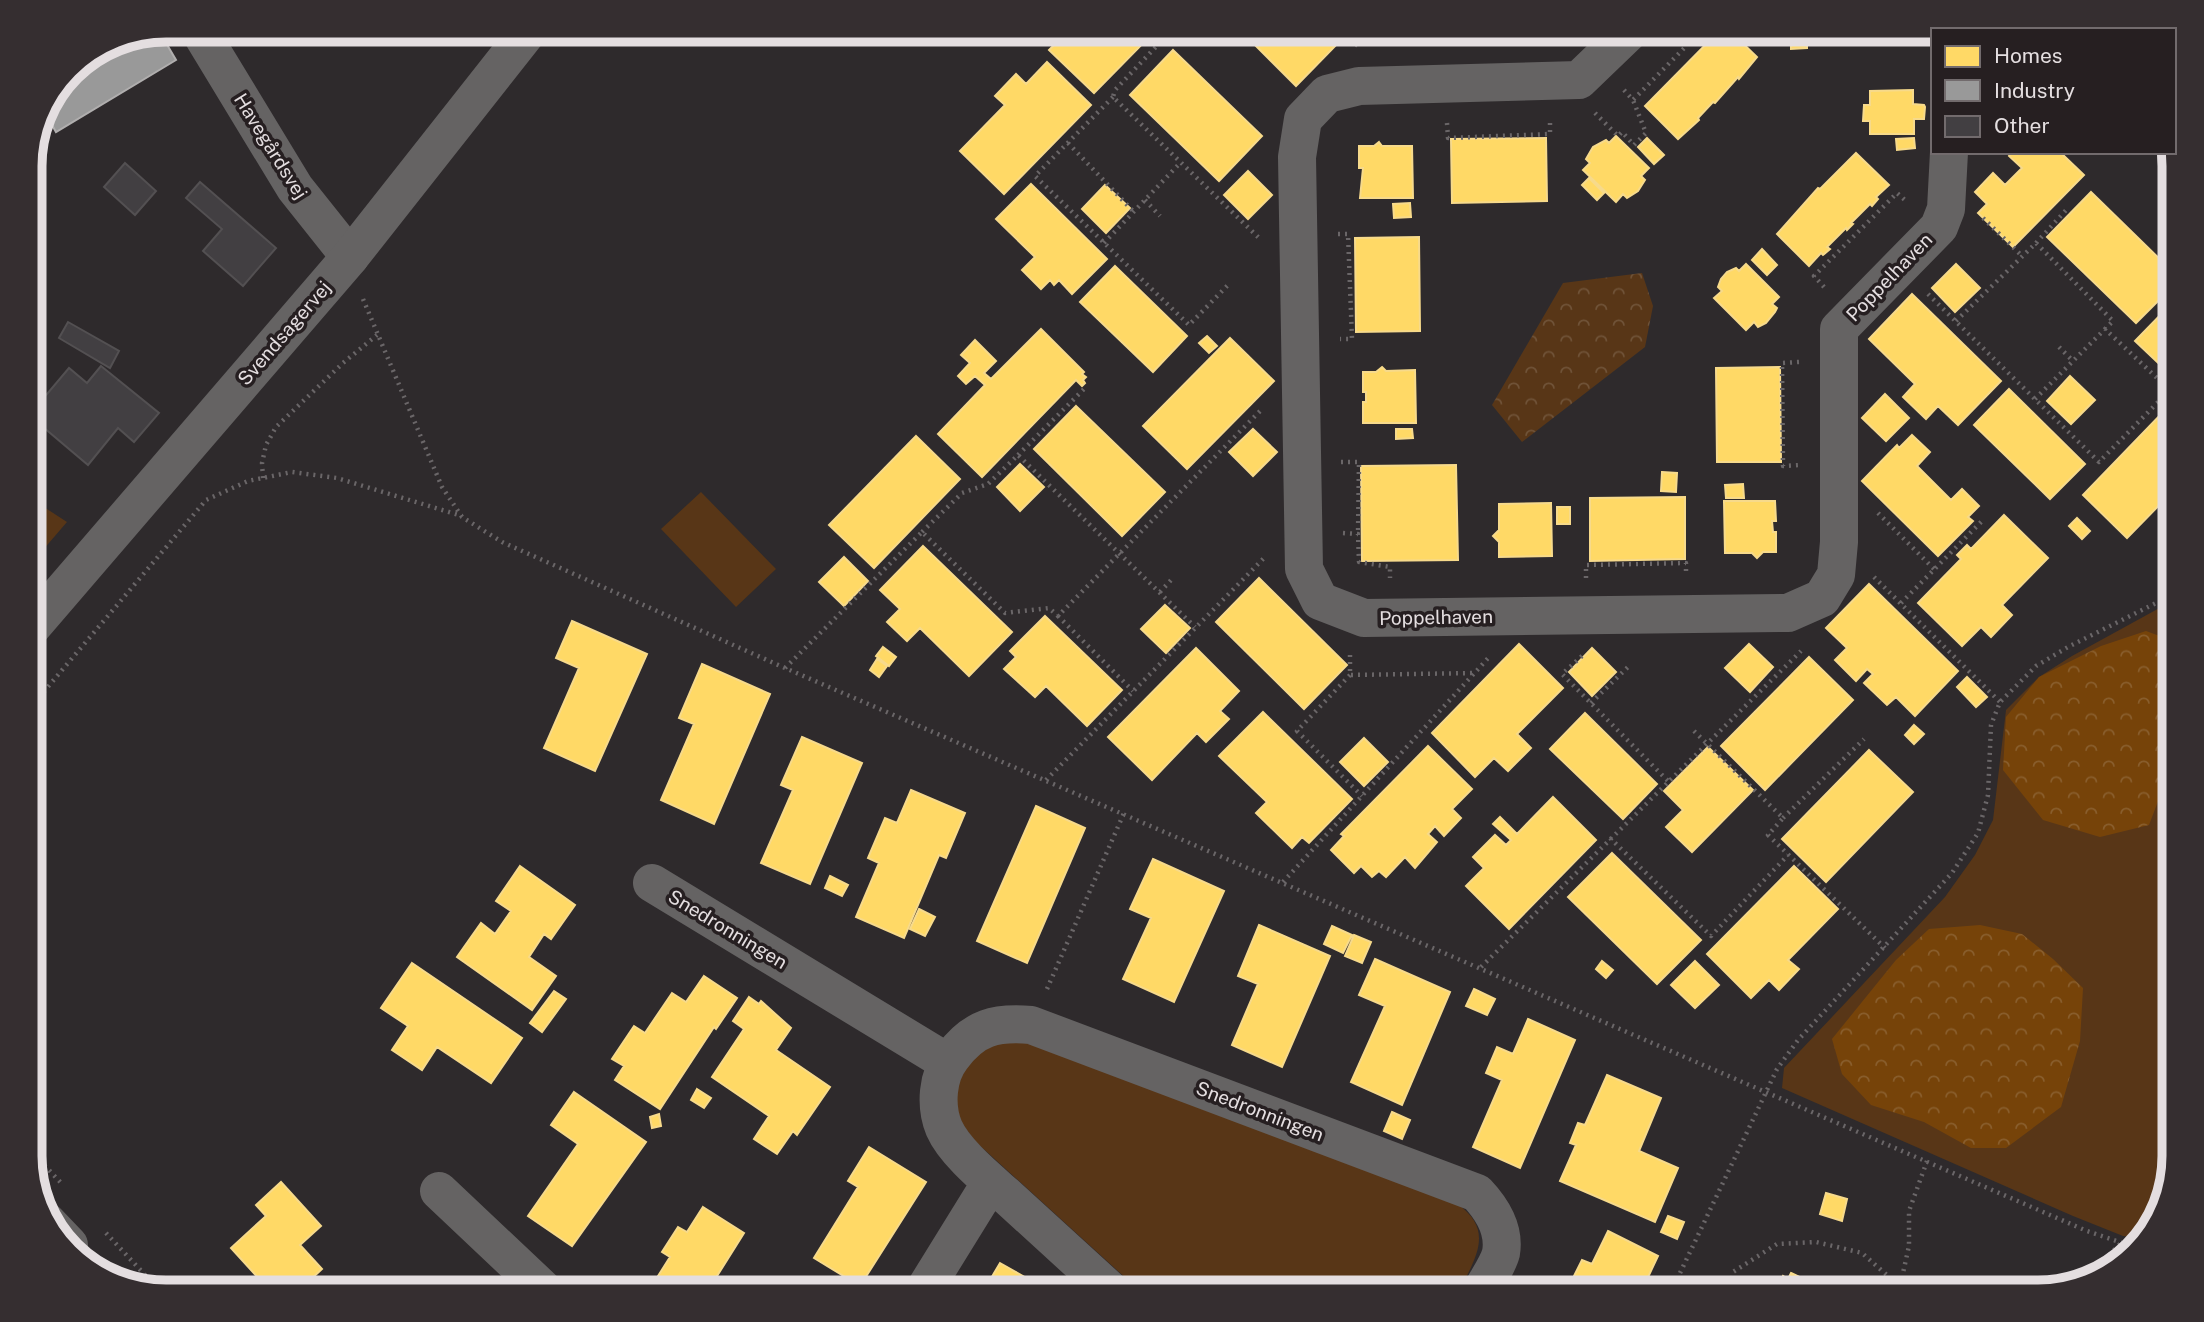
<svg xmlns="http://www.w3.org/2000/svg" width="2204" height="1322" viewBox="0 0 2204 1322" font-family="'Public Sans',sans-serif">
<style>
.grass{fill:#583617}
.forest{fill:url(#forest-crowns)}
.park{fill:url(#park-crowns)}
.homes{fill:#ffd966;stroke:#f7da8b;stroke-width:2}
.industry{fill:#999;stroke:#b0aeae;stroke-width:2}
.building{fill:#423f42;stroke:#535052;stroke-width:2}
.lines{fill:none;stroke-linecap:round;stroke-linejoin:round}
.path{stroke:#6a6668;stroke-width:4.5;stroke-dasharray:2 5;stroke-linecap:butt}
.minor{stroke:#656363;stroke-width:38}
.tertiary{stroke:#656363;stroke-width:38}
.labels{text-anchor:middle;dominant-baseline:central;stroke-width:7;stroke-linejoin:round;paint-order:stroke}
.street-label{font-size:19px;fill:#e4dee0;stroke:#261f21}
.rim{fill:none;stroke:#e4dee0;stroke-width:9}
</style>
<defs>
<pattern id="forest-crowns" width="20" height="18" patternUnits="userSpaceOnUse" patternTransform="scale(1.75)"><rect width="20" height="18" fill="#764309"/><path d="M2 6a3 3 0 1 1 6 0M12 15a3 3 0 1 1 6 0" fill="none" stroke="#895e2d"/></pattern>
<pattern id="park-crowns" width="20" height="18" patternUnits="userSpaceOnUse" patternTransform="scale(1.75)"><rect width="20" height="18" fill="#583617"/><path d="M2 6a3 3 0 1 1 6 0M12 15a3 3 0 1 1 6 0" fill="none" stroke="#705338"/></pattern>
</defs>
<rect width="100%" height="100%" fill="#2e2a2c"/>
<path class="grass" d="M701 492 776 569 736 607 661 529Z
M30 498 67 522 30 565Z
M2174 600V1157L2156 1225 2142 1238 2123 1236 2073 1216 1782 1088 1784 1068 1945 897 1975 855 1993 820 2006 710 2039 677 2072 656Z
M1030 1040 1456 1203C1496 1230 1475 1258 1459 1292H1141L976 1142 959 1120 956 1096 961 1073 986 1045Z"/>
<path class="forest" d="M2146 631 2165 638 2170 657 2171 767 2149 825 2100 837 2043 820 2003 770 2006 717 2039 677 2101 646Z
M1980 925 2022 934 2053 959 2083 988 2080 1041 2061 1107 2006 1148H1971L1924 1122 1871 1105 1842 1074 1832 1039 1896 960 1929 929Z"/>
<path class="park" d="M1642 273 1653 306 1645 347 1522 442 1492 405 1563 283Z"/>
<path class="homes" d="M1069 30H1156L1094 93 1049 50Z
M1240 30H1328L1340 41 1296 86Z
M1442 30H1468L1455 43Z
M1720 30H1729L1757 57 1739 79 1738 77 1715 103 1713 102 1698 118 1699 120 1678 139 1645 106Z
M1775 30H1820V41H1807V48L1791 49V42H1776Z
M1173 50 1262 136 1219 181 1130 95Z
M1047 62 1091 105 1004 194 960 151 1005 105 995 96 1016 74 1026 84Z
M1913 90V104L1924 105 1925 107 1924 119H1914V134H1870V121H1863L1864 105H1870V91Z
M1616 136 1649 168 1641 176 1645 180 1638 191 1627 198 1623 194 1616 202 1583 170 1590 163 1586 159 1593 147 1606 140 1609 143Z
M1546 138 1547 201 1452 203 1451 139Z
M1647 138 1664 155 1654 164 1638 147Z
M1914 138 1915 148 1897 150 1896 139Z
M1379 142 1382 146H1412L1413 198H1360L1363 168H1359V146H1374Z
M2012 152H2060L2084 175 2013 247 1978 213 1987 204 1975 192 1993 173 2005 185 2022 168 2009 156Z
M1856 153 1889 185 1876 197 1878 199 1872 206 1870 204 1851 223 1853 224 1847 230 1846 228 1827 247 1830 249 1823 255 1821 253 1809 266 1777 234 1818 188 1820 189Z
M1248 171 1272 195 1248 219 1224 195Z
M1589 178 1604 193 1597 200 1582 185Z
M1031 184 1107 259 1072 294 1059 280 1054 285 1050 280 1041 289 1022 270 1035 257 996 219Z
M1105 185 1130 208 1106 233 1082 209Z
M2091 192 2174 273V285L2136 323 2047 237Z
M1410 203 1411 217 1394 218 1393 204Z
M1419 237 1420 331 1356 332 1355 238Z
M1762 249 1777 265 1767 275 1752 260Z
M1746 264 1779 297 1772 304 1777 308 1775 312 1766 323 1758 327 1754 322 1746 330 1714 298 1722 291 1718 287 1721 279 1727 272 1736 268 1739 271Z
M1956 264 1980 288 1955 312 1932 288Z
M1115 266 1187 336 1153 372 1080 302Z
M1912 294 2001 381 1958 425 1938 406 1926 419 1903 397 1915 384 1869 339Z
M2174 301V378L2135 341Z
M1041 329 1084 372 1082 374 1086 377 1083 380 1085 383 1082 386 1076 380 982 477 938 434 985 385 975 376 966 384 958 376 970 363 961 355 975 340 996 361 984 373 991 379Z
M1207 336 1217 346 1209 353 1199 343Z
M1230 338 1274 381 1187 469 1143 426Z
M1382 367 1386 371 1415 370 1416 423H1363V402H1366V392H1363V372H1376Z
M1780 367 1781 462H1717L1716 368Z
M2070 376 2095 400 2071 424 2047 401Z
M2009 389 2085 464 2050 499 1974 425Z
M1885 394 1909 418 1886 441 1862 418Z
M1076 406 1165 492 1122 536 1034 449Z
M2169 406 2174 411V490L2127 538 2083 495Z
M1253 429 1277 452 1253 476 1229 452Z
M1396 429H1412L1413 438 1396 439Z
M1912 435 1930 452 1917 466 1951 500 1962 489 1979 506 1968 517 1973 521 1938 556 1862 481 1897 445 1899 448Z
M916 436 960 479 874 568 829 525Z
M1020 464 1044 487 1020 511 997 487Z
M1456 465 1458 560 1362 561 1361 466Z
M1662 472 1677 473 1676 492 1661 491Z
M1743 484 1744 498H1726L1725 485Z
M1685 497V559L1590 561V498Z
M1724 501H1775L1776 521H1772L1773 532H1776V552H1763L1757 558 1752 553H1725Z
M1551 503 1552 556 1499 557V542L1493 536 1499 530V504Z
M1557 507H1570V524H1557Z
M2004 515 2048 558 2002 605 2012 615 1991 637 1981 627 1962 646 1918 603 1961 559 1957 555 1967 545 1971 549Z
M2077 518 2090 531 2082 539 2069 526Z
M923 546 1012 632 969 676 920 628 907 641 887 622 900 609 880 590Z
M844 557 868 581 844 606 819 582Z
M1259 578 1347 665 1304 709 1216 622Z
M1869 584 1958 671 1915 716 1896 697 1887 705 1864 683 1873 674 1867 669 1856 681 1835 660 1847 648 1826 628Z
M1165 605 1190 628 1166 653 1141 629Z
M1045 616 1122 690 1087 726 1046 686 1035 697 1004 669 1016 657 1010 651Z
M572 621 647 654 595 771 544 748 579 668 556 658Z
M1519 644 1563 688 1517 734 1531 748 1508 771 1494 758 1475 777 1432 733Z
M1749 644 1773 667 1750 692 1725 668Z
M883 647 896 657 889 666 876 656Z
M1196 648 1239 691 1220 711 1229 719 1206 742 1197 733 1152 780 1108 737Z
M1592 648 1616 672 1592 696 1569 672Z
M1809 657 1853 700 1765 790 1721 746Z
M877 659 887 666 879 677 870 670Z
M702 664 770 694 714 824 661 800 694 724 679 718Z
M1967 677 1987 697 1976 707 1957 687Z
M1263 712 1352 799 1309 843 1302 837 1292 848 1256 813 1267 802 1219 756Z
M1585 713 1657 784 1623 819 1550 749Z
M1914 725 1924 734 1914 744 1905 735Z
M802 737 862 763 810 884 761 863 793 790 781 785Z
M1364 738 1388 762 1364 786 1340 762Z
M1428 746 1472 789 1452 809 1461 818 1444 836 1435 826 1428 834 1437 842 1415 868 1405 857 1386 877 1379 871 1372 877 1361 866 1354 873 1331 850 1344 836 1341 834Z
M1708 747 1753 790 1692 852 1666 827 1683 810 1664 791Z
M1869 750 1913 792 1826 882 1782 839Z
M911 790 965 813 946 858 939 855 904 938 856 917 879 863 868 858 885 818 897 823Z
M1553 797 1596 840 1509 929 1466 886 1484 868 1473 857 1495 835 1506 845 1511 840 1493 824 1500 817 1517 834Z
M1036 806 1085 828 1027 963 977 941Z
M1612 853 1701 940 1657 984 1568 897Z
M1153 859 1224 891 1174 1002 1123 979 1151 918 1130 909Z
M520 866 575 905 551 939 544 934 529 957 556 976 532 1010 457 957 481 923 495 934 511 911 496 901Z
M1794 866 1838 909 1788 960 1799 969 1779 990 1769 980 1751 998 1707 954Z
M830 876 848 885 842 896 825 888Z
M919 909 935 917 925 936 910 929Z
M1259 925 1330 956 1282 1067 1232 1045 1258 984 1238 976Z
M1332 926 1352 935 1343 953 1324 944Z
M1354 935 1371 942 1362 963 1345 956Z
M1375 959 1450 992 1402 1105 1351 1082 1385 1006 1359 995Z
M1602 961 1613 970 1606 978 1596 969Z
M1695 961 1719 985 1695 1008 1671 985Z
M412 963 522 1038 491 1083 437 1047 422 1070 392 1050 408 1026 381 1008Z
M704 976 737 998 716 1029 714 1027 660 1109 615 1080 624 1066 612 1059 634 1026 645 1033 672 993 686 1002Z
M1474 989 1495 999 1487 1015 1466 1006Z
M554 991 566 999 542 1032 530 1023Z
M749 997 759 1004 761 1001 791 1028 776 1050 830 1087 797 1135 793 1131 777 1154 754 1139 769 1116 712 1077 744 1029 733 1021Z
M1528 1019 1575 1040 1520 1168 1473 1147 1502 1080 1486 1073 1497 1047 1513 1054Z
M1607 1075 1661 1098 1639 1151 1678 1168 1655 1222 1560 1181 1576 1145 1570 1143 1578 1123 1585 1125Z
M697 1089 711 1098 704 1108 691 1100Z
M574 1092 646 1142 572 1246 528 1216 578 1144 551 1125Z
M1392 1112 1410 1120 1402 1139 1384 1131Z
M659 1114 661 1126 652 1128 650 1117Z
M869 1147 926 1182 860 1286 814 1258 858 1187 848 1181Z
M281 1182 321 1226 300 1245 322 1269 297 1292H271L231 1248 266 1216 256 1205Z
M1826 1193 1847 1199 1842 1221 1820 1214Z
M703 1207 744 1233 707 1292H648L670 1257 662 1252 678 1227 687 1232Z
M1668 1216 1684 1222 1677 1239 1661 1232Z
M1608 1231 1658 1256 1641 1292H1566L1582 1260 1592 1264Z
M1000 1263 1051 1292H983Z
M1791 1273 1827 1290 1832 1280 1857 1292H1782L1783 1290 1777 1287 1783 1276 1788 1279Z
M411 1281 422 1292H398Z"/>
<path class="industry" d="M159 31 176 60 56 132 43 109 70 69 114 40Z"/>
<path class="building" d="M125 163 156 191 135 215 104 187Z
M200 182 276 248 243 286 203 251 222 229 186 198Z
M30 211 41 221 30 234Z
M30 265 41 274 30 287Z
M68 322 119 351 110 368 59 338Z
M101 366 159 413 134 442 118 428 88 465 30 416V414L69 368 87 383Z"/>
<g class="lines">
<path class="path" d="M1341 30 1358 46
M1497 30 1509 41
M1170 32 1115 90 1113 97 1259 238
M1624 90 1633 100 1702 30
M1113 97 1035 176 1189 325 1228 285
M1595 113 1618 136 1622 132 1634 145 1646 133 1633 100
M1447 123 1448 138 1550 134V118
M1068 143 1134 212
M1145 200 1160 216
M1983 218 2022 256
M1338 234H1348L1352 339H1340
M1104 243 1181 162
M2036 243 2068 208
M1824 287 1814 276 1897 193 1906 201
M1928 294 2099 462 2170 390
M363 299 442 487 462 517 502 542 785 668 2087 1231 2134 1247
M1956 321 2036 243 2113 321 2105 329
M2059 347 2073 361
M1799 362 1782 363 1783 466 1800 465
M2035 399 2105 329 2174 394
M1018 455 1087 386
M1341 462H1359L1358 534
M263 478 262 463 266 445 276 427 343 363 377 335
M1878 513 1934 569
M922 532 962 493 988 484 1018 455 1195 627
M1343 533 1358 534 1359 562 1390 567V578
M1874 577 2000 702
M1586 578V565L1686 563V575
M1160 592 1172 579
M1901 603 1984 519
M1058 616 1133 691
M1350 655V675L1475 673
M1582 656 1562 674 1668 781
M785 668 922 532 1005 613 1049 608 1058 616 1263 408
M1350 675 1297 731 1362 796
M1591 703 1629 666
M30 708 206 500 248 481 292 472 337 478 462 516
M1694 731 1783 818 1768 835 1885 948
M1046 780 1264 558
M1783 818 1864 739
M1610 838 1711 936 1788 855
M1283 882 1491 655
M1481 967 1801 651
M1047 989 1124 813
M30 1150 63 1185
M106 1233 159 1290
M2084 1280 2122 1242
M2060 1287 2070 1277 2081 1281
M1671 1292 1777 1069 1798 1040 1952 873 1978 833 1988 795 1991 725 2000 702 2036 666 2068 647 2156 603 2174 590
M1731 1292 1733 1272 1777 1244 1816 1242 1862 1253 1898 1285 1901 1292
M1903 1292V1273L1909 1246V1211L1927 1161"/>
<path class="minor" d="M199 30 295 188 350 257
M1631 30 1579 80 1359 86 1327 94 1303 119 1297 157 1304 569 1320 601 1364 618 1788 613 1822 598 1836 575 1839 542V329L1939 227 1946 209 1949 152
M652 883 947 1062
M439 1191 546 1292
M923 1292 991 1182
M1112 1292C1078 1261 1044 1230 1009 1198 989 1180 955 1153 944 1128 935 1106 937 1076 952 1057 974 1027 996 1022 1031 1025L1477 1193C1492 1209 1505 1230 1501 1253 1498 1265 1487 1280 1481 1292"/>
<path class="tertiary" d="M30 629 350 257 529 30
M47 1222 69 1245"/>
</g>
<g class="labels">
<g class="street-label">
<text transform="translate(271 146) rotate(58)">Havegårdsvej</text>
<text transform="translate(1889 277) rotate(-46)">Poppelhaven</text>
<text transform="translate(284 333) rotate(-49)">Svendsagervej</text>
<text transform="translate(1436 617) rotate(-1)">Poppelhaven</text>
<text transform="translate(728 929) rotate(31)">Snedronningen</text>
<text transform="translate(1260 1111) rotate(21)">Snedronningen</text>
</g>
</g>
<path d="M0 0H2204V1322H0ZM166 42H2038A124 124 0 0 1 2162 166V1156A124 124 0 0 1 2038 1280H166A124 124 0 0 1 42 1156V166A124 124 0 0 1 166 42Z" fill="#352e30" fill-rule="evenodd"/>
<path class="rim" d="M166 42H2038A124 124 0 0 1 2162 166V1156A124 124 0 0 1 2038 1280H166A124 124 0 0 1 42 1156V166A124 124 0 0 1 166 42Z"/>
<rect x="1931" y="28" width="245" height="126" fill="#261f21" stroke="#726b6d" stroke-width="2"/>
<rect x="1945" y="46" width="35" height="21" fill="#ffd966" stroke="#726b6d" stroke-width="2"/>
<text x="1994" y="63" font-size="21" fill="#e4dee0">Homes</text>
<rect x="1945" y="80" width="35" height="21" fill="#999999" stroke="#726b6d" stroke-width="2"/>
<text x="1994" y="98" font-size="21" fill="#e4dee0">Industry</text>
<rect x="1945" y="116" width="35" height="21" fill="#423f42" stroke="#726b6d" stroke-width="2"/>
<text x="1994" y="133" font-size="21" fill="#e4dee0">Other</text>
</svg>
